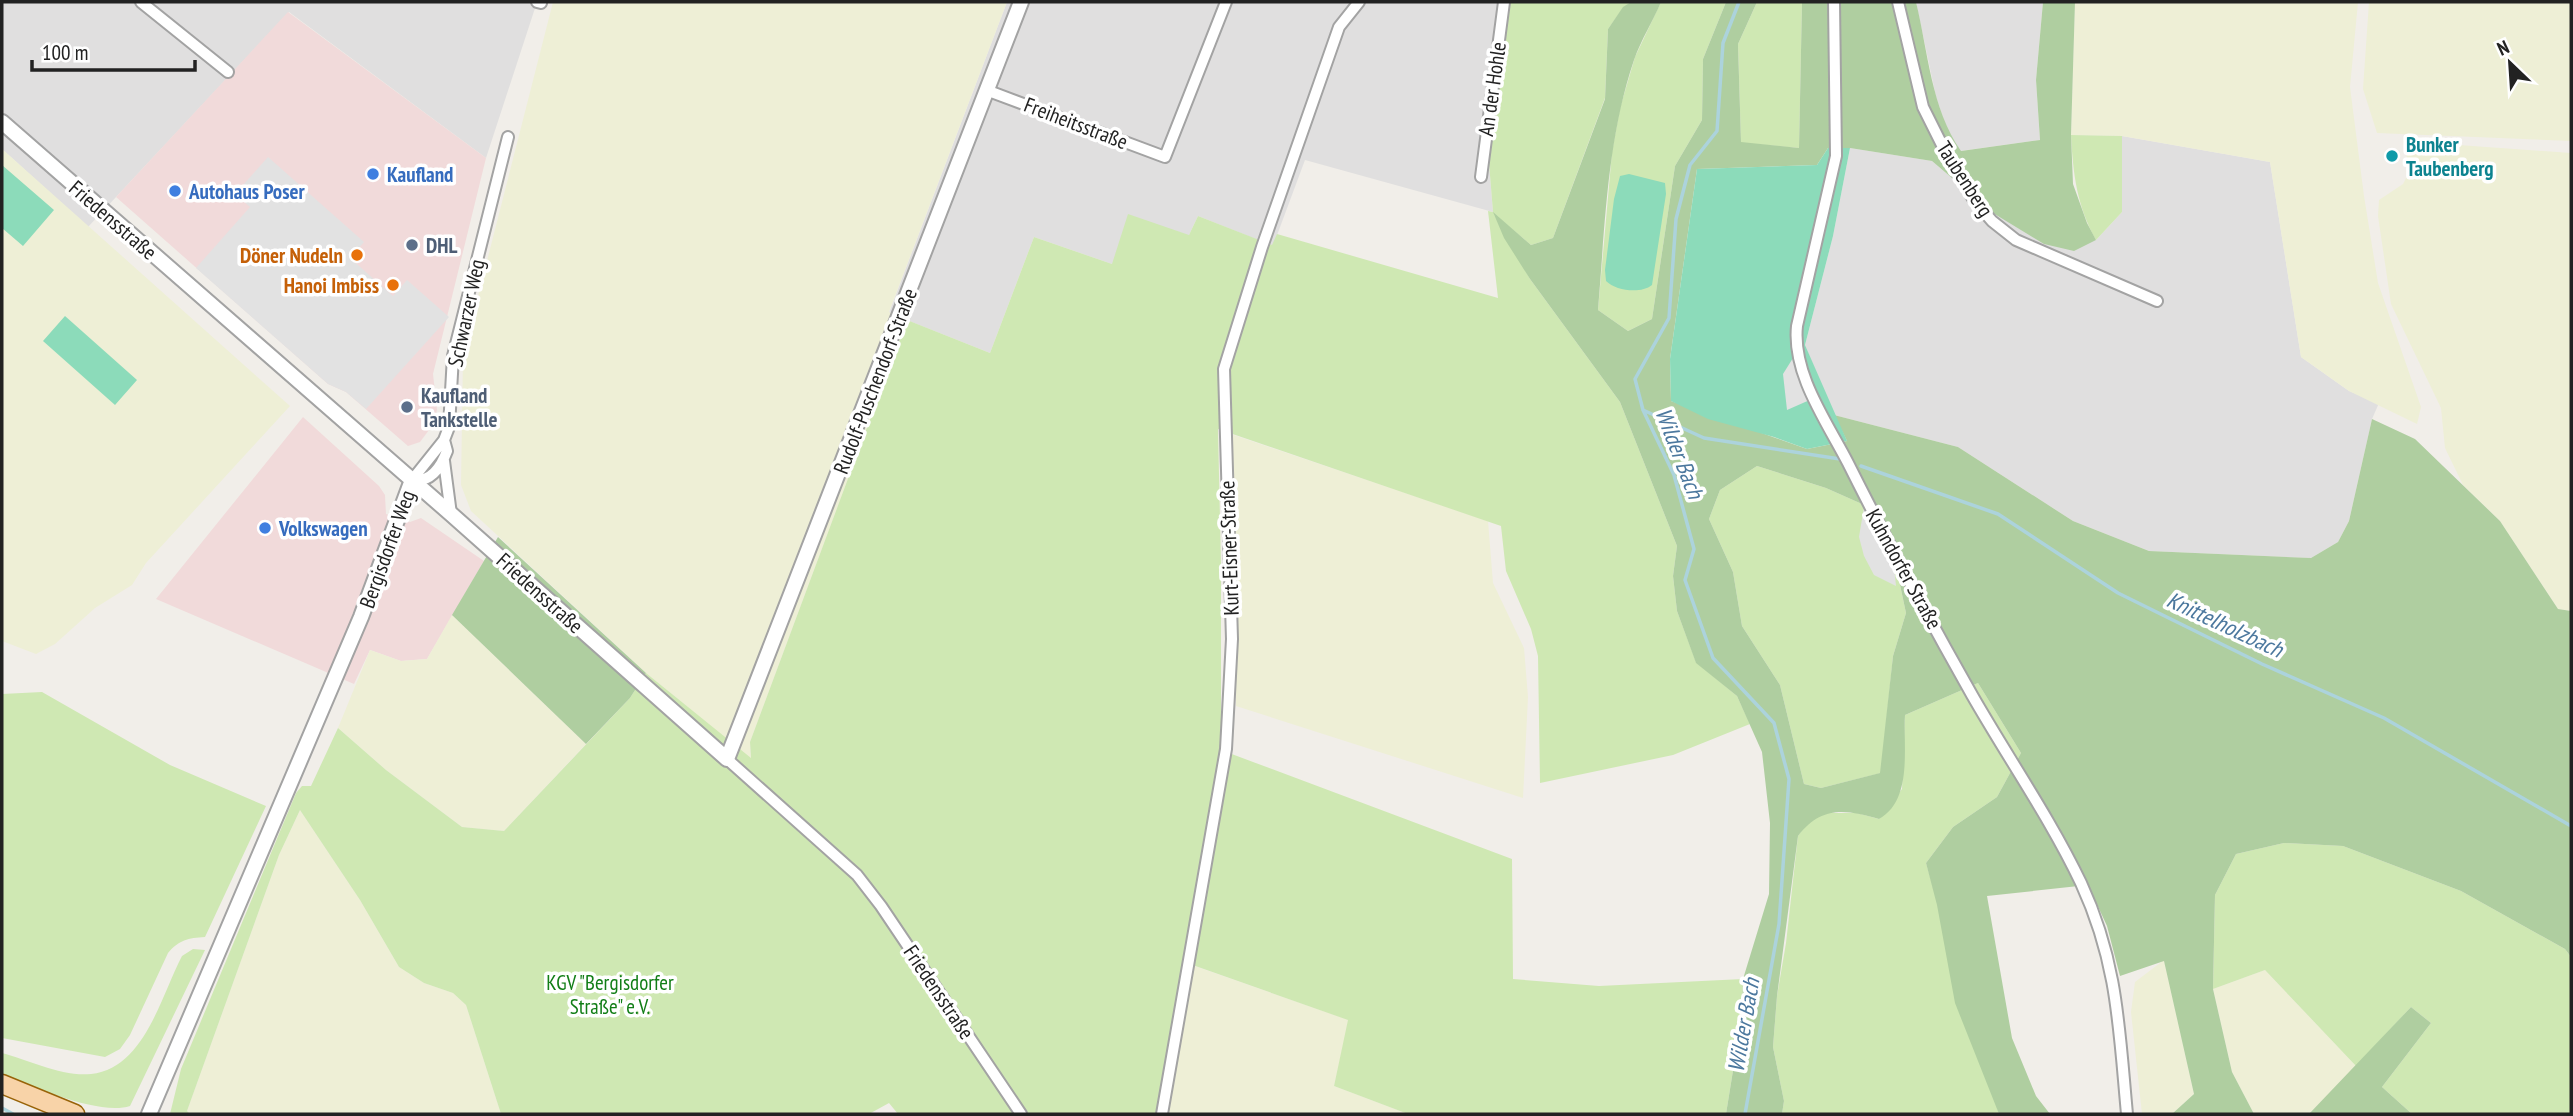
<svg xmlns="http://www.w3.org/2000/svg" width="2573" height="1116" viewBox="0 0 2573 1116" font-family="'PT Sans Narrow',sans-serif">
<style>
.residential{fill:#e0dfdf}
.commercial{fill:#f1dada}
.farmland{fill:#eeefd6}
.grass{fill:#cfe8b3}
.forest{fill:#afcea0;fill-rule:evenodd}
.pitch{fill:#8cdbba}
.parking{fill:#e2e2e2}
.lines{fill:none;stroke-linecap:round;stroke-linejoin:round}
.stream{stroke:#acd3dc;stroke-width:3.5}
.minor-casing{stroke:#a3a3a3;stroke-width:14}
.tertiary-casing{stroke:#a3a3a3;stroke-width:18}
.primary-casing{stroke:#986308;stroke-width:21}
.minor{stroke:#fff;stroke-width:10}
.tertiary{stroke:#fff;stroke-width:14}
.primary{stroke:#f8d3a8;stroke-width:18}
.culture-dot{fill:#0f9aa8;stroke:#fff;stroke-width:2.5}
.shop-dot{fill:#3f7fe0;stroke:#fff;stroke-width:2.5}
.service-dot{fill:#5c6f8a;stroke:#fff;stroke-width:2.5}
.food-dot{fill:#e8710a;stroke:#fff;stroke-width:2.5}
.labels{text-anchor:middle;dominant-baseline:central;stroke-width:7;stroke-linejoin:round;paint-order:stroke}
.street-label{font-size:21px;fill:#222;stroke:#fff}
.culture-label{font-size:21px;font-weight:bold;fill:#0d838f;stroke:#fff;text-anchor:start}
.shop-label{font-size:21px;font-weight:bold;fill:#366cbe;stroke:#fff;text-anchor:start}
.service-label{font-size:21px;font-weight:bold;fill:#4e5e75;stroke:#fff;text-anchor:start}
.food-label{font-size:21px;font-weight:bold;fill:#c56008;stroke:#fff;text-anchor:end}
.park-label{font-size:21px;fill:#127e17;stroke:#fff}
.water-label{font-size:23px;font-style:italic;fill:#4c789e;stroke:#fff}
</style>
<rect width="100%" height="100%" fill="#f1eee9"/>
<path class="residential" d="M2 2H537L486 158 289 12 88 227 2 149Z
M1007 2H1510L1489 163 1493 212 1305 160 1273 246 1198 216 1189 235 1112 264 1034 237 990 353 889 313Z
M1916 2H2043L2036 80 2040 140 1960 151 1949 135 1936 97Z
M2122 136 2270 162 2301 357 2349 391 2379 403 2372 419 2349 521 2338 542 2311 558 2149 551 2073 521 1958 447 1834 415 1805 345 1833 236 1850 148 1932 161 1993 213 2096 240 2122 212Z"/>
<path class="commercial" d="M288 12 486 158 433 374 437 410 432 426 420 442 408 446 346 392 328 384 116 197Z
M303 417 379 486 385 495 386 514 410 522 421 518 484 561 427 659 401 661 370 650 354 684 156 599Z"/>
<path class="farmland" d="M553 2H1007L889 312 907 320 750 742 751 759 646 673 471 511 461 485 463 355Z
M2075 2H2358L2350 87 2364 196 2378 283 2421 407 2417 424 2349 391 2301 357 2270 162 2122 136 2071 135Z
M2369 2H2571V141L2377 133 2363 89Z
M2403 141 2571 153V611L2558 609 2500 521 2463 485 2445 448 2441 408 2391 304 2378 216 2379 200 2403 184 2410 170Z
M2 149 290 406 146 563 132 585 95 608 55 644 36 654 2 641Z
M1231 434 1488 521 1493 583 1524 648 1528 697 1523 798 1236 706Z
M452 615 586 744 504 831 462 827 386 770 338 728 370 650 401 661 427 659Z
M300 810 360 900 399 967 424 983 453 993 466 1005 501 1114H190L187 1111 279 855Z
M2164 960 2194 1094 2172 1114H2142L2131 1012 2135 982Z
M1183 962 1349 1020 1334 1086 1408 1114H1157Z
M2265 970 2356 1066 2309 1114H2254L2232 1072 2213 989Z"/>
<path class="grass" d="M1510 2H1631L1623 8 1608 29 1605 98 1553 238 1531 245 1494 214 1530 279 1620 402 1677 546 1673 576 1677 611 1696 662 1737 696 1750 724 1673 755 1540 783 1538 656 1531 629 1506 571 1501 526 1218 429 1221 565V750L1512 859 1513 979 1599 986 1743 979 1742 1015 1726 1114H1408L1334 1086 1348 1020 1184 962 1157 1114H898L889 1103 869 1114H501L466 1005 453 993 424 983 399 967 360 900 300 810 279 855 187 1111 190 1114H170L181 1069 296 793 302 786H311L338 728 386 770 462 827 504 831 630 698 646 673 751 758 750 742 907 320 990 353 1034 237 1112 264 1128 214 1189 235 1198 216 1272 245 1277 234 1498 298 1488 211 1493 212 1489 163Z
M1661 2H1726L1703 59 1702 120 1675 166 1652 319 1628 331 1598 310 1612 152 1620 108 1635 57Z
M1757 2H1802L1799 148 1741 143 1738 44Z
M2071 135 2122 136V212L2096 240C2077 206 2073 174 2071 135Z
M1757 466 1826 488 1862 504 1896 566 1906 613 1893 656 1881 773 1821 788 1804 784 1780 685 1742 626 1733 572 1709 519 1720 490Z
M1978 683 2021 753 1997 797 1953 827 1926 863 1999 1114H1782L1784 1101 1773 1047 1777 996 1786 943 1798 836 1809 820 1826 813H1857L1879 819 1902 789 1905 715Z
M42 692 170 765 266 806 205 937C188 938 179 940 168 953L130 1035 120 1049 105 1057 2 1038V694Z
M2284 843 2343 846 2461 891 2565 949 2571 957V1114H2412L2382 1087 2431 1023 2411 1007 2356 1066 2265 970 2213 989 2215 895 2236 854Z
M193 949 205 950 130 1106C100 1116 34 1087 2 1074V1053C28 1060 63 1077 91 1074 144 1069 161 996 182 956Z"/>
<path class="forest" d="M1631 2H1661C1653 21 1641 40 1634 60 1607 140 1605 226 1598 310L1628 331 1652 319 1675 166 1702 120 1703 59 1726 2H1757L1738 44 1741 142 1799 148 1802 2H1916C1928 51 1931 108 1961 151L2040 140 2036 80 2043 2H2075L2071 135 2073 184 2087 223 2096 240 2074 251 2044 244 1993 213 1932 161 1850 148H1828L1817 165 1697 169 1670 359 1671 401 1807 449 1847 441 1834 415 1958 447 2073 521 2149 551 2311 558 2338 542 2349 521 2372 419 2415 439 2500 521 2558 609 2571 611V957L2565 949 2461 891 2343 846 2284 843 2236 854 2215 895 2213 989 2232 1072 2254 1114H2172L2194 1094 2164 961 2120 976 2107 926 2088 885 1987 896 2012 1038 2036 1096 2050 1114H1999L1955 1003 1937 905 1926 863 1953 827 1997 797 2021 753 1978 683 1905 715C1903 748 1913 800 1879 819 1845 809 1821 806 1798 836L1777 996 1773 1047 1784 1101 1782 1114H1726L1742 1015 1743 979 1769 894 1770 823 1762 752 1737 696 1696 663 1677 611 1673 576 1677 546 1620 402 1530 279 1504 238 1493 212 1531 245 1553 238 1605 99 1608 29 1623 7ZM1757 466 1826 488 1862 504 1896 566 1906 613 1893 656 1880 773 1821 788 1804 784 1780 685 1742 626 1733 572 1709 519 1720 490Z
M498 537 646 673 630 698 586 744 452 615Z
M2411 1007 2431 1023 2382 1087 2412 1114H2309Z"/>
<path class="pitch" d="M1828 148H1850L1833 236 1805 345 1847 441 1807 449 1774 437 1708 419 1671 401 1670 359 1697 169 1817 165Z
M2 165 54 210 23 246 2 228Z
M1629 174 1665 183 1666 194 1652 285C1641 294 1616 291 1606 281L1605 270 1614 199 1620 176Z
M65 316 137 380 115 405 43 341Z"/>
<path class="parking" d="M268 157 364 242 350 258 393 296 407 280 449 317 366 409 346 392 328 384 196 268 250 207 235 194Z
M1793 358 1812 399 1787 410 1783 374Z
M1864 507 1894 565 1896 586 1874 575 1864 556 1859 537Z"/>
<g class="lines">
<path class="stream" d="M1739 2 1723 43 1717 131 1690 165 1676 219 1669 318 1635 379 1643 410 1674 475 1694 549 1685 580 1713 658 1774 723 1789 779 1779 924 1745 1114
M1643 410 1704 438 1840 459
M1861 466 1998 514 2118 593 2262 664 2384 718 2571 826
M2 1108 13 1114"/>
<defs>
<path id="minor" d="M141 2 228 72
M537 2 541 3
M1834 2 1836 156 1797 326C1792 374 1827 422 1848 463 1887 541 1929 619 1972 695 2008 758 2050 818 2081 883 2118 963 2119 1029 2127 1114
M1898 2 1923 107 1949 159 1974 200 1992 221 2016 240 2157 301
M986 90 1165 157 1226 2
M1481 177 1504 2
M444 461 451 514
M412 480 444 440 449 427 453 356 508 137
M412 480C431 483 441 467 447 451L444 440
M727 759 857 875 881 906 1021 1114
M1162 1114 1226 749 1232 639 1224 369 1262 247 1339 27 1359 2"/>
<path id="tertiary" d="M2 122 451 514 727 759 1021 2
M149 1114 361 617 412 480"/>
<path id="primary" d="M2 1084 75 1114"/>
</defs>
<use href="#minor" class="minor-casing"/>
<use href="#tertiary" class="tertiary-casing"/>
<use href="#primary" class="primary-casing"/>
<use href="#minor" class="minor"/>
<use href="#tertiary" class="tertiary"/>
<use href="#primary" class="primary"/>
</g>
<circle class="culture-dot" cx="2392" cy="156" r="7"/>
<g class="shop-dot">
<circle cx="373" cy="174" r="7"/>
<circle cx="175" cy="191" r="7"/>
<circle cx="265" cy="528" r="7"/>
</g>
<g class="service-dot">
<circle cx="412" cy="245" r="7"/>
<circle cx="407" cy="407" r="7"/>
</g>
<g class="food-dot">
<circle cx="357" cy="255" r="7"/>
<circle cx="393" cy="285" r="7"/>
</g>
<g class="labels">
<g class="street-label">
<text transform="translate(1492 89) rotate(-82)">An der Hohle</text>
<text transform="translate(1076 123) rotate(21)">Freiheitsstraße</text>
<text transform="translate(1965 179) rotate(57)">Taubenberg</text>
<text transform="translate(113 220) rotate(41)">Friedensstraße</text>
<text transform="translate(466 313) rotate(-78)">Schwarzer Weg</text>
<text transform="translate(875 381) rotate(-69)">Rudolf-Puschendorf-Straße</text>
<text transform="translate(1229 548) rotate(-92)">Kurt-Eisner-Straße</text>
<text transform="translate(387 549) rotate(-70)">Bergisdorfer Weg</text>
<text transform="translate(1904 569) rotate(61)">Kuhndorfer Straße</text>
<text transform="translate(540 593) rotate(42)">Friedensstraße</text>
<text transform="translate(939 992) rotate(56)">Friedensstraße</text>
</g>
<g class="culture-label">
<text x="2406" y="144">Bunker<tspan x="2406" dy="24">Taubenberg</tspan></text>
</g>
<g class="shop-label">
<text x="387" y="174">Kaufland</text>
<text x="189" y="191">Autohaus Poser</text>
<text x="279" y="528">Volkswagen</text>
</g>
<g class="service-label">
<text x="426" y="245">DHL</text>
<text x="421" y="395">Kaufland<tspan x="421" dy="24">Tankstelle</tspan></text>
</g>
<g class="food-label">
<text x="343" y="255">Döner Nudeln</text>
<text x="379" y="285">Hanoi Imbiss</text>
</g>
<g class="park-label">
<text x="610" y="982">KGV "Bergisdorfer<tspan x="610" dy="24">Straße" e.V.</tspan></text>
</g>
<g class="water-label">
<text transform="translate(1680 453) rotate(69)">Wilder Bach</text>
<text transform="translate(2225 624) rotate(25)">Knittelholzbach</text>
<text transform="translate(1743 1025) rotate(-80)">Wilder Bach</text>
</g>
</g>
<rect width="2573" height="1116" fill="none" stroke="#222222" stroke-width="7"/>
<g transform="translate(2510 63) rotate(335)" stroke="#ffffff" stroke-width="5" paint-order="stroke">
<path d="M0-5L12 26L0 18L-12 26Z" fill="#222222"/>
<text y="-10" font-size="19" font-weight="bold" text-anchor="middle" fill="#222222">N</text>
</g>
<path d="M32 60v10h163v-10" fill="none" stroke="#222222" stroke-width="3.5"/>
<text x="42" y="60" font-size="21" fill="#222222" stroke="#ffffff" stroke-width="5" paint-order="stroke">100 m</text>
</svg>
